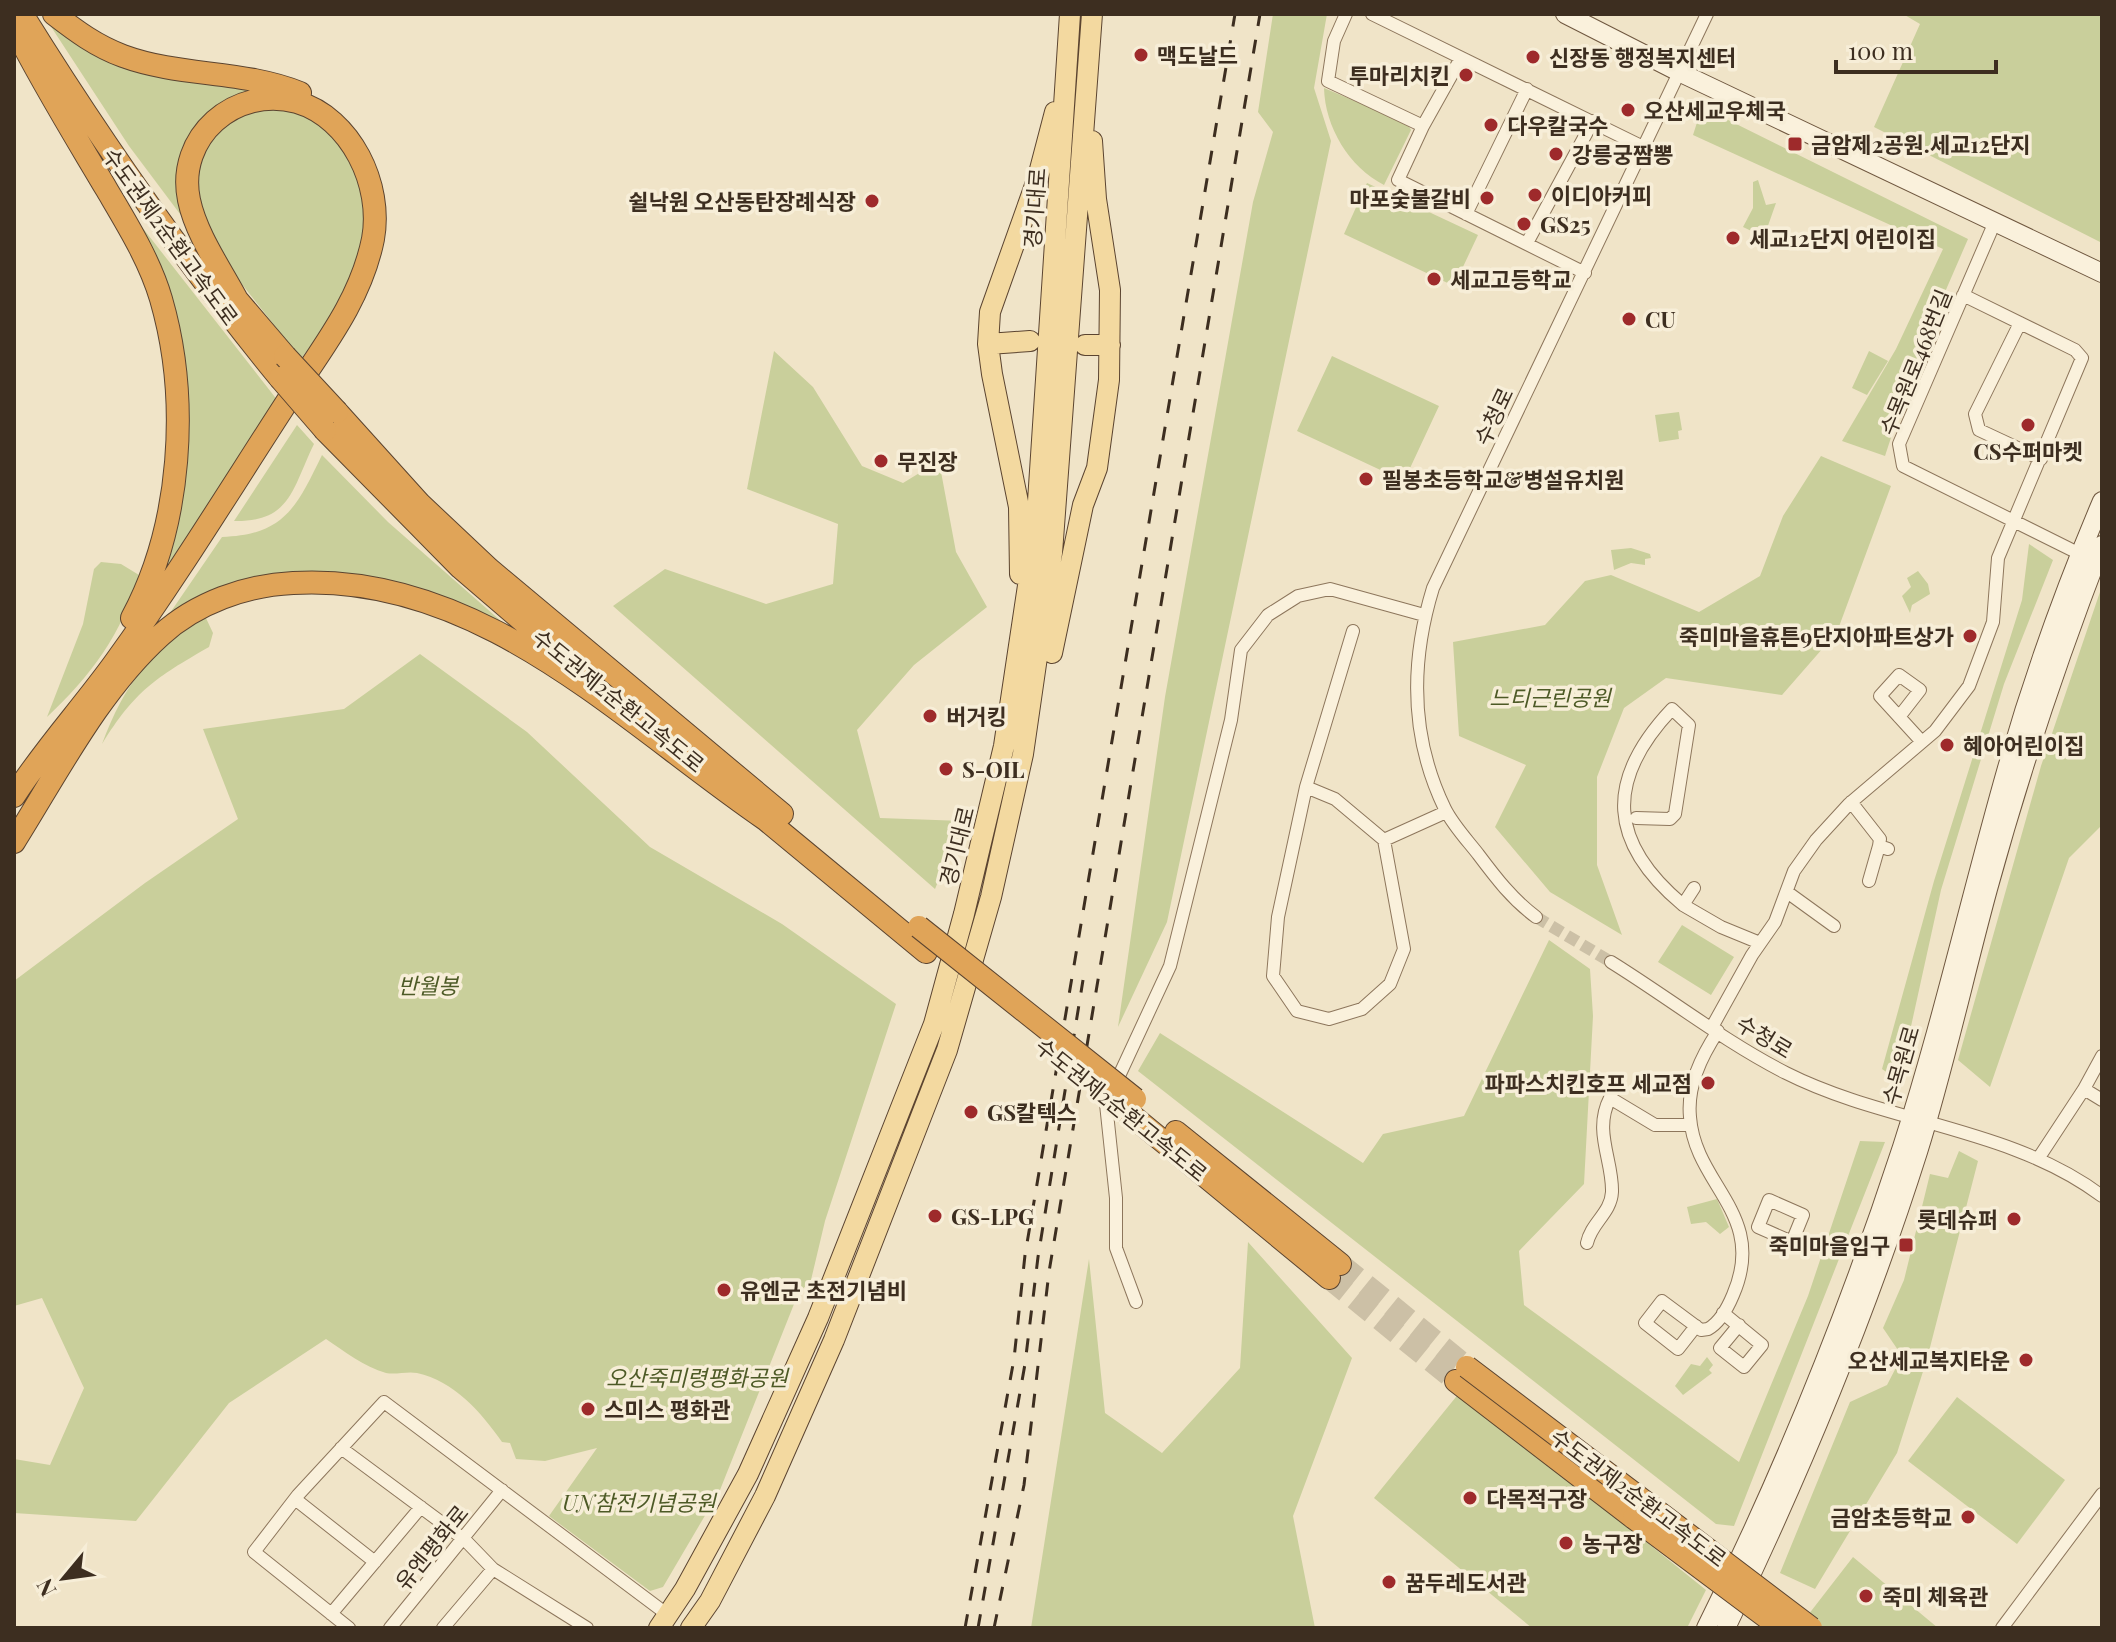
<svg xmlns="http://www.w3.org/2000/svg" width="2116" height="1642" viewBox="0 0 2116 1642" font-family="'Playfair Display','Noto Sans KR',serif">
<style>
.green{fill:#c9cf9b}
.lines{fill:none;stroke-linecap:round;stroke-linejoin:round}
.street-tunnel{stroke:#ccc0a6;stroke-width:12;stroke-dasharray:12 6;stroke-linecap:butt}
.highway-tunnel{stroke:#ccc0a6;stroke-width:22;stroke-dasharray:22 11;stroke-linecap:butt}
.street-casing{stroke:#8d765c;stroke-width:14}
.secondary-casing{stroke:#6f573f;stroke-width:20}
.primary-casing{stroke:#5b4430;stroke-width:22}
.highway-casing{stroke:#5b4430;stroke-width:24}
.street{stroke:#faf1dc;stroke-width:12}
.secondary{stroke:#faf1dc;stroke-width:18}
.primary{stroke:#f3d9a0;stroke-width:20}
.highway{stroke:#e0a458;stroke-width:22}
.rail{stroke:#3d2e20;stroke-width:3;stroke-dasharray:14 14;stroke-linecap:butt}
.highway-bridge-casing{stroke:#5b4430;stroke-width:24;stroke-linecap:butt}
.highway-bridge{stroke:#e0a458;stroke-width:22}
.poi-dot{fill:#9e2a2b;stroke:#f7eed8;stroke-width:3}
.labels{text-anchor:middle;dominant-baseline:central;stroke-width:7;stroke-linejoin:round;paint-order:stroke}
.poi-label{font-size:22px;font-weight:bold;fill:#3d2e20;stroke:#f7eed8;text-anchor:start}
.street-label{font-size:22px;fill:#3d2e20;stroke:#f7eed8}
.park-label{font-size:22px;font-style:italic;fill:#4d5a26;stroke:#f7eed8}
</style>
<rect width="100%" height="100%" fill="#f0e4c8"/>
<path class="green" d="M1273 14H1327L1314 88 1331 141 1167 922 1118 1027 1165 697 1253 202 1273 132 1258 112Z
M1903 14H2102V243L1874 127 1920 24Z
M46 19 60 30 282 94 193 137 189 226 129 146Z
M1324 88 1407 123 1411 130 1384 185C1349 167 1325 127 1324 88Z
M257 106C277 108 299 108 317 120 368 155 374 221 354 276 343 306 319 333 301 359L233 273 199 211 195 171 209 135Z
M1702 107 1968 239 1919 352 1885 456 1842 441 1896 349 1943 249 1693 135Z
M1758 180 1766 205 1776 203 1764 237 1743 227 1753 208V182Z
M1367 183 1478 235 1454 286 1344 234Z
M131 213 278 401 154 589 185 378Z
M774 351 813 387 862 466 903 483 939 461 956 552 987 607 914 665 857 730 880 818 963 821 935 889 613 606 665 569 766 604 833 584 838 524 747 489Z
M1869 351 1888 361 1867 395 1852 388Z
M1332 356 1439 406 1404 481 1297 431Z
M1679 412 1682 430 1678 431 1679 439 1659 442 1655 415Z
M297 425 314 444C292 489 291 522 234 521Z
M322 455 388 522 518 636 329 575 159 629 222 537C285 535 297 506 322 455Z
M1821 456 1891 486 1837 632 1782 695 1666 678 1624 708 1597 777V865L1622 935 1550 892 1495 827 1526 765 1459 736 1453 642 1545 625 1585 581 1611 575 1699 612 1760 576 1783 516Z
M2029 544 2053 560 2004 684 1941 890 1899 1081 1882 1069 1934 881 2022 600Z
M1631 548 1650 554 1651 558 1645 559V565L1631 563 1614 570 1611 550Z
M101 562 121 564 139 575C122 634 91 676 47 717L83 624 94 569Z
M1918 571 1928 584 1930 594 1912 605 1910 613 1902 596 1911 587 1907 578Z
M2102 586V825L2069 858 1990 1087 1958 1060 2041 766Z
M205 616 213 633 209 647C155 678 135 691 102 744 125 683 150 651 205 616Z
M420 654 527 732 650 847 782 924 896 1004 825 1221 811 1280 798 1294 720 1490 663 1587 650 1591 549 1516 597 1448 545 1461 516 1459 510 1443 502 1442C481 1412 454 1381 417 1373 407 1371 396 1375 386 1373 364 1367 344 1351 326 1339L229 1403 136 1521 14 1513V1459L50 1465 84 1388 42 1298 14 1306V981L145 883 238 819 203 729 344 709Z
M1682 925 1734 957 1711 995 1658 962Z
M1549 940 1590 969 1593 1016 1584 1184 1519 1251 1524 1305 1739 1462 1808 1296 1860 1141 1885 1142 1734 1526 1716 1524 1138 1071 1160 1033 1363 1163 1383 1134 1464 1116Z
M1959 1151 1978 1161 1927 1359 1897 1453 1815 1589 1780 1573 1850 1402 1887 1385 1902 1356 1883 1328 1904 1280 1930 1174 1948 1178Z
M1717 1199 1729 1227 1720 1234 1706 1222 1691 1224 1687 1207Z
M1248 1242 1352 1358 1293 1516 1315 1628H1031L1089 1259 1105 1413 1162 1453 1240 1368Z
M1707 1357 1713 1365 1709 1370 1712 1373 1683 1395 1675 1386 1691 1364 1700 1366Z
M1460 1392 1706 1590 1687 1628H1532L1374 1498Z
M1957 1397 2065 1480 2017 1544 1908 1461Z
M1853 1557 1938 1628H1798Z"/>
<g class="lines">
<path class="street-tunnel" d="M1536 917 1611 962"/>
<path class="highway-tunnel" d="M1340 1264 1467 1367
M1329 1278 1456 1381"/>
<defs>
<path id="street" d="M1346 14 1334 41 1328 81 1423 126 1398 180 1585 273
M1372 14 1645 148
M1423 126 1461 58
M1466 214 1527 89
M1994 224 1899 444 1903 466 2080 554
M1527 243 1593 121
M2020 323 1975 414 1979 430 2041 459
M1353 631 1306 787 1335 799 1384 840 1446 812
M1899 717 1920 690 1899 675 1880 696 1922 742
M1306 787 1278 917 1273 976 1297 1011 1329 1019 1362 1009 1390 984 1404 949 1384 840
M1851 802 1880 839 1879 846 1888 849
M1636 818 1670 819 1675 814 1689 725 1672 709C1604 781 1609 843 1683 905
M1869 881 1879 846
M1694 888 1683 905 1721 927 1760 943
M1787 892 1834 926
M1536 917C1512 899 1496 878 1478 854 1467 840 1453 825 1445 809 1410 737 1410 663 1433 588L1707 14
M1611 962C1669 998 1725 1042 1786 1073 1887 1124 2010 1127 2102 1196
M1712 1027 1752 955 1775 922 1794 871 1816 840 1849 804 1935 731 1969 686 1993 622 1998 558 2082 358 2075 350 1963 295
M2084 1089 2102 1056
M2038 1159 2084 1089 2102 1100
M1769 1200 1803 1215 1792 1242 1758 1227Z
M1587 1243C1591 1223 1611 1213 1612 1192 1613 1160 1593 1131 1610 1098L1655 1125H1691
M1136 1302 1116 1248V1198L1106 1104 1170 966 1231 720 1241 650 1268 615 1298 596 1330 589 1424 615
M1723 1313 1762 1345 1744 1367 1720 1348 1739 1325
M1696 1326 1678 1349 1645 1323 1662 1301 1701 1330 1708 1329C1719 1323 1728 1307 1733 1295 1768 1214 1695 1186 1690 1117 1687 1086 1701 1057 1718 1031
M341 1448 465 1540 493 1569 587 1628
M295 1499 375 1562
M331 1614 421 1507
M349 1628 254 1552 298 1495 384 1402 668 1615
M390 1628 502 1490
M443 1628 493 1569
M2002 1628 2102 1494"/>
<path id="secondary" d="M1565 14 1681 73 2102 273
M1706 1628C1783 1473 1848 1312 1902 1147 1942 1023 1971 894 2007 768 2033 677 2065 588 2102 501
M1726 1628C1800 1474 1866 1316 1918 1152 1945 1066 1964 977 1988 889 2020 772 2058 659 2102 545"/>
<path id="primary" d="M988 344 1030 341
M1085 345H1110
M1020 574 1019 507 992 374 988 344 990 312 1038 177 1055 112
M1052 653 1083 505 1097 468 1109 380 1110 290 1096 199 1092 141
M659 1628 685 1589 748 1474 818 1318 934 1024 964 914 1004 746 1036 532 1070 14
M691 1628 710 1601 765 1496 834 1340 947 1050 991 897 1023 754 1052 553 1092 14"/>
<path id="highway" d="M22 14C101 141 185 262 280 378
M54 14C76 31 96 46 123 56 180 77 244 70 300 93
M14 27C42 83 75 136 107 190 127 224 150 261 161 299 190 399 182 525 132 618
M226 287 285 356
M337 412 420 504 489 569 782 814
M325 430 461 568 580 670
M14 796C45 748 83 707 116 661 175 579 228 493 283 408 318 353 360 304 373 239 383 185 351 118 297 102 235 85 176 137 189 200 196 234 220 268 236 298
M753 809 926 952
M14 842C58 772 99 691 161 635 196 603 246 585 293 583 480 572 622 721 765 819
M1125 1110 1329 1278
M1176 1132 1340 1264
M1456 1381 1634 1518"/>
</defs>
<use href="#street" class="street-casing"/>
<use href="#secondary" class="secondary-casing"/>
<use href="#primary" class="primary-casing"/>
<use href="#highway" class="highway-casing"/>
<use href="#street" class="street"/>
<use href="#secondary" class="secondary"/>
<use href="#primary" class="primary"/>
<use href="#highway" class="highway"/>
<path class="rail" d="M965 1628 1014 1359 1025 1255 1235 14
M978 1628 1025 1364 1038 1257 1083 980
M994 1628 1024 1485 1049 1272 1260 14"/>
<defs>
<path id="highway-bridge" d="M285 356 337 412
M280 378 325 430
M919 927 1135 1099
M1467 1367 1811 1628
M1634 1518 1781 1628"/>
</defs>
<use href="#highway-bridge" class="highway-bridge-casing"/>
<use href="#highway-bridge" class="highway-bridge"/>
</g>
<g class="poi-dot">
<circle cx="1141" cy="55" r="8"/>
<circle cx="1533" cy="57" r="8"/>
<circle cx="1466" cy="75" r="8"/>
<circle cx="1628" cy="110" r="8"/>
<circle cx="1491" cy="125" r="8"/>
<rect x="1787" y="136" width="16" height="16" rx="4"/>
<circle cx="1556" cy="154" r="8"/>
<circle cx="1535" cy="195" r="8"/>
<circle cx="1487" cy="198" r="8"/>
<circle cx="872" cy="201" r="8"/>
<circle cx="1524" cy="224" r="8"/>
<circle cx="1733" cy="238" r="8"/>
<circle cx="1434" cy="279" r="8"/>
<circle cx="1629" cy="319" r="8"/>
<circle cx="2028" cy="425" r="8"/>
<circle cx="881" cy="461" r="8"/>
<circle cx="1366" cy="479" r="8"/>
<circle cx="1970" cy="636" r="8"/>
<circle cx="930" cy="716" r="8"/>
<circle cx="1947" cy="745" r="8"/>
<circle cx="946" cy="769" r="8"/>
<circle cx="1708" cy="1083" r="8"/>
<circle cx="971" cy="1112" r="8"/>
<circle cx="935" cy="1216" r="8"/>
<circle cx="2014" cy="1219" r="8"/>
<rect x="1898" y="1237" width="16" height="16" rx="4"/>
<circle cx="724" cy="1290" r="8"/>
<circle cx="2026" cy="1360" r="8"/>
<circle cx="588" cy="1409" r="8"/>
<circle cx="1470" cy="1498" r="8"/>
<circle cx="1968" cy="1517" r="8"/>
<circle cx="1566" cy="1543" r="8"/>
<circle cx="1389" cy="1582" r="8"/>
<circle cx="1866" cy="1596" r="8"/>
</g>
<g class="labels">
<g class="poi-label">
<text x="1157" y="55">맥도날드</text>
<text x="1549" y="57">신장동 행정복지센터</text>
<text x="1450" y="75" text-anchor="end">투마리치킨</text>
<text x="1644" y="110">오산세교우체국</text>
<text x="1507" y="125">다우칼국수</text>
<text x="1811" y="144">금암제2공원.세교12단지</text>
<text x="1572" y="154">강릉궁짬뽕</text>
<text x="1551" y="195">이디아커피</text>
<text x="1471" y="198" text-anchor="end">마포숯불갈비</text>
<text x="856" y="201" text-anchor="end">쉴낙원 오산동탄장례식장</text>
<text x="1540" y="224">GS25</text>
<text x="1749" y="238">세교12단지 어린이집</text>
<text x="1450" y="279">세교고등학교</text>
<text x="1645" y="319">CU</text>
<text x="2028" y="451" text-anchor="middle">CS수퍼마켓</text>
<text x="897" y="461">무진장</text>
<text x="1382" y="479">필봉초등학교&amp;병설유치원</text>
<text x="1954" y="636" text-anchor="end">죽미마을휴튼9단지아파트상가</text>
<text x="946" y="716">버거킹</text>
<text x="1963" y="745">혜아어린이집</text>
<text x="962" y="769">S-OIL</text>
<text x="1692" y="1083" text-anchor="end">파파스치킨호프 세교점</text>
<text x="987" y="1112">GS칼텍스</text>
<text x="951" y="1216">GS-LPG</text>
<text x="1998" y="1219" text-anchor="end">롯데슈퍼</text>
<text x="1890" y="1245" text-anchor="end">죽미마을입구</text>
<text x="740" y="1290">유엔군 초전기념비</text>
<text x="2010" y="1360" text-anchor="end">오산세교복지타운</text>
<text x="604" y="1409">스미스 평화관</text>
<text x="1486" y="1498">다목적구장</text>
<text x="1952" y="1517" text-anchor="end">금암초등학교</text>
<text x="1582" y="1543">농구장</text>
<text x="1405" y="1582">꿈두레도서관</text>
<text x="1882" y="1596">죽미 체육관</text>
</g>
<g class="street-label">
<text transform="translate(1034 208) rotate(-86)">경기대로</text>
<text transform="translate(171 236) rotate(54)">수도권제2순환고속도로</text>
<text transform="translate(1915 362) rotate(-68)">수목원로468번길</text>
<text transform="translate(1493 416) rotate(-65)">수청로</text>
<text transform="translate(619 700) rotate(39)">수도권제2순환고속도로</text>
<text transform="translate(956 846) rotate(-76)">경기대로</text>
<text transform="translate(1765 1036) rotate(31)">수청로</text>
<text transform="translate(1900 1065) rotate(-74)">수목원로</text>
<text transform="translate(1122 1109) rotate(39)">수도권제2순환고속도로</text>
<text transform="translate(1639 1497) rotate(37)">수도권제2순환고속도로</text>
<text transform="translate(431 1547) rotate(-51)">유엔평화로</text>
</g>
<g class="park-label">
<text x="1550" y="697">느티근린공원</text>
<text x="428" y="985">반월봉</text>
<text x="697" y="1377">오산죽미령평화공원</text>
<text x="639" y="1502">UN참전기념공원</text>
</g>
</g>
<rect width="2116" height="1642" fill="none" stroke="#3d2e20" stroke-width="32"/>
<g transform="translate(64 1578) rotate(241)" stroke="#f7eed8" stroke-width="6" paint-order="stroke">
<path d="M0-6L14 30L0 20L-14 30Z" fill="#3d2e20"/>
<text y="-12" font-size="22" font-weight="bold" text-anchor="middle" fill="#3d2e20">N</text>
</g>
<path d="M1836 60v12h160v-12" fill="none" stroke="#3d2e20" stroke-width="4"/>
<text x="1848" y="60" font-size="24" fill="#3d2e20" stroke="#f7eed8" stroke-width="6" paint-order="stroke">100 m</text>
</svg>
